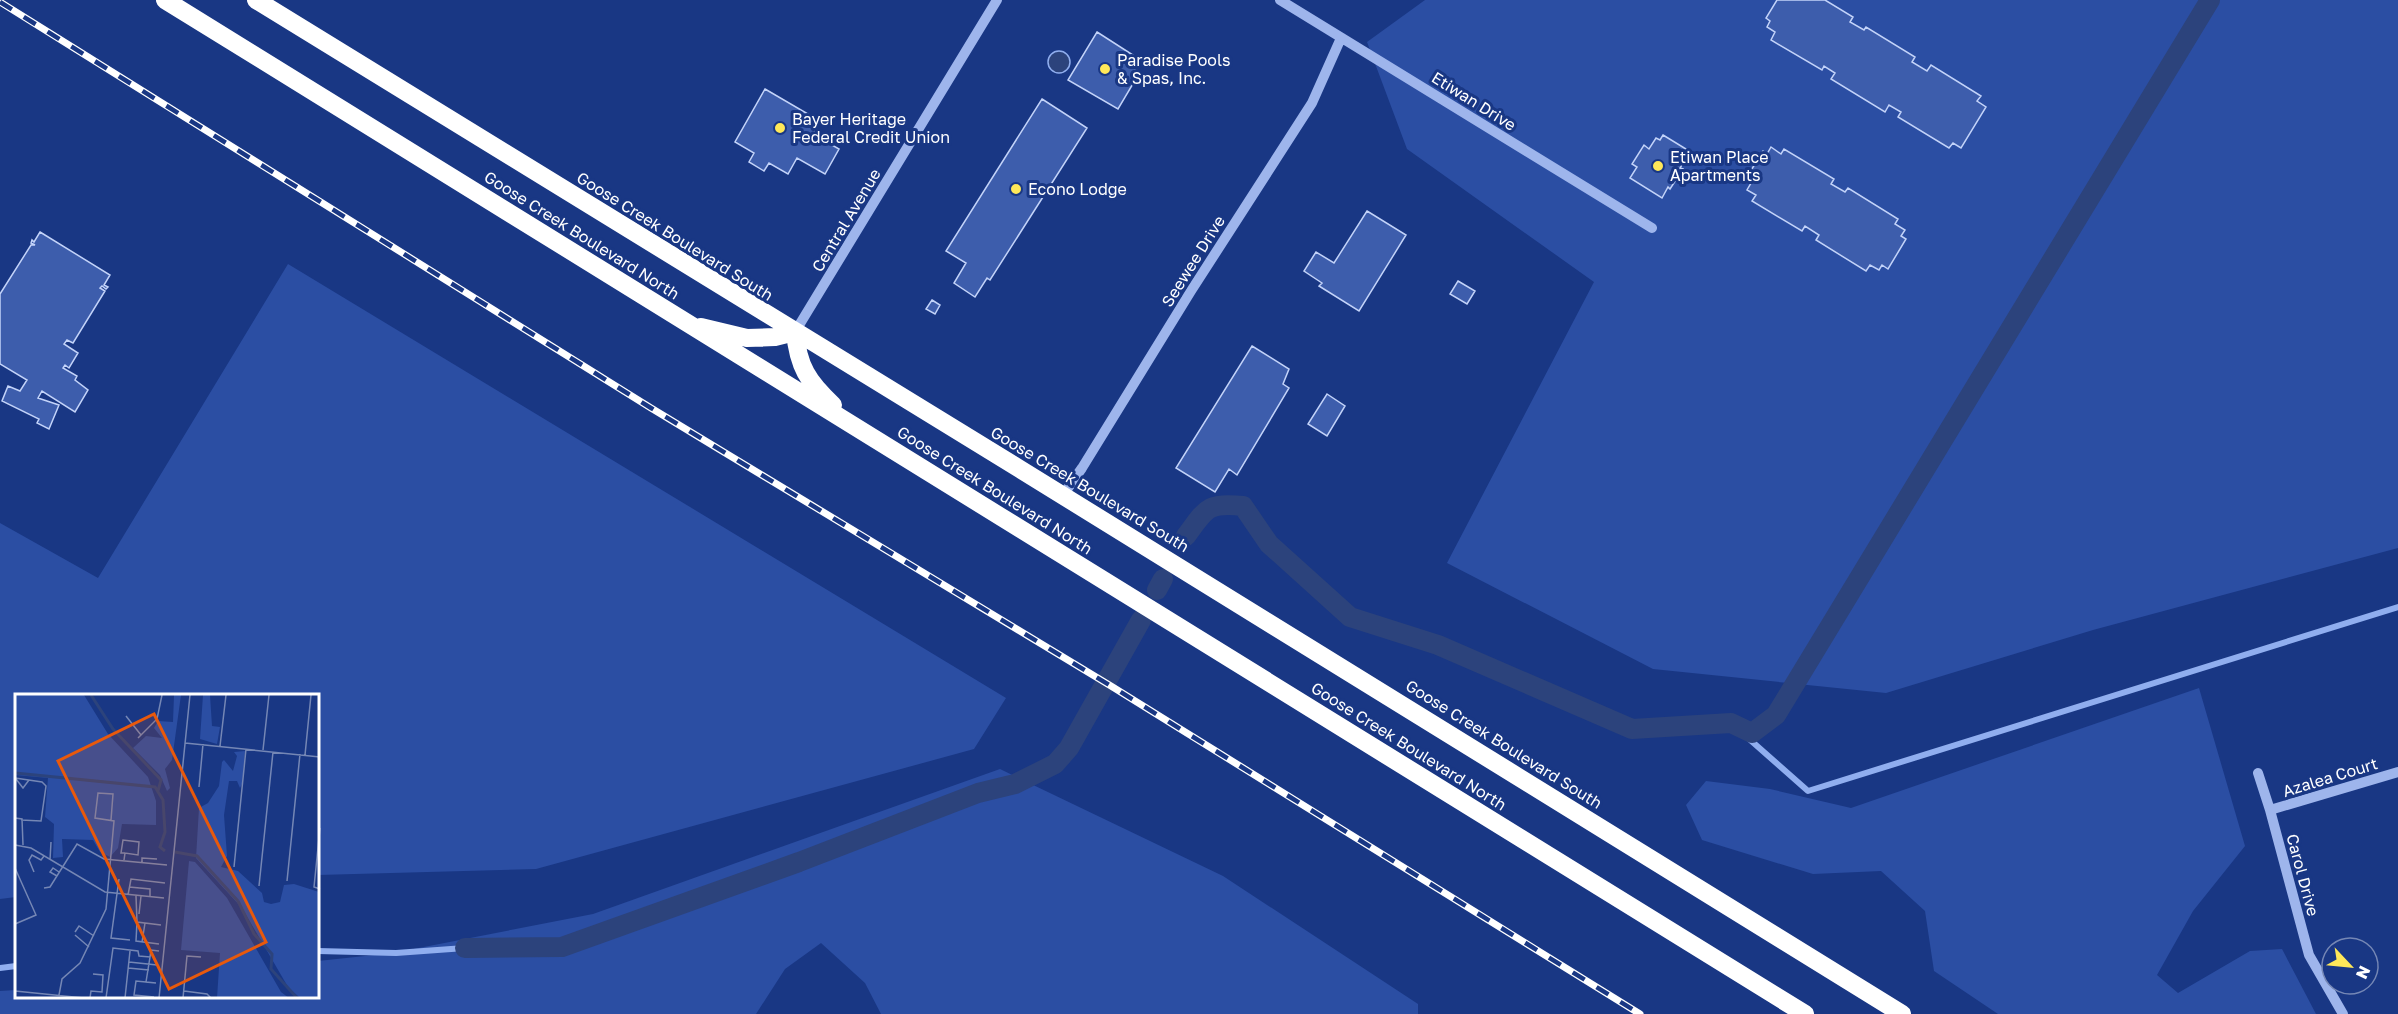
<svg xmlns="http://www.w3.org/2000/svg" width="2398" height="1014" viewBox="0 0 2398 1014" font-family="'Golos Text',sans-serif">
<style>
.green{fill:#2b4ea3}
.water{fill:#2c437c;stroke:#90aeef;stroke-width:1.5}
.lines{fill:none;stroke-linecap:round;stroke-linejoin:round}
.stream{stroke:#90aeef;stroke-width:6}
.canal{stroke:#2c437c;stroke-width:20}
.building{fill:#3d5dac;stroke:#c3d3f9;stroke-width:1.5}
.minor{stroke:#9eb5ec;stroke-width:10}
.highway{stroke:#fff;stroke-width:18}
.rail-casing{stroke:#fff;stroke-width:7}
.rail{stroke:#193784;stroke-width:4.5;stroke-dasharray:14;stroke-linecap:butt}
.poi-dot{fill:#ffe859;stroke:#193784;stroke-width:2}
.labels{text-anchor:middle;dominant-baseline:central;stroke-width:6;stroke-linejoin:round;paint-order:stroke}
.poi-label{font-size:16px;fill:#fff;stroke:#193784;text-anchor:start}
.street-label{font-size:16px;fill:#fff;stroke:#193784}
.inset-river{fill:none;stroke:#2c437c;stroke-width:3}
.inset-road{fill:none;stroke:#7587b5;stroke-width:1.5}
.view{fill:#e8590c;fill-opacity:0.15;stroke:#e8590c;stroke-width:3}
.inset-edge{fill:none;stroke:#fff;stroke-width:3}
</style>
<rect width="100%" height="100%" fill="#193784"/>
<path class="green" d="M1425 0H2398V548L2093 630 1886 693 1653 669 1447 563 1594 282 1407 149 1367 42Z
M288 264 1006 698 974 749 536 869 318 875V696H16V897L0 899V523L98 578Z
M2199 688 2245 846 2193 911 2157 975 2178 993 2250 951 2282 949 2316 1014H1998L1934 971 1925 911 1881 871 1813 874 1702 840 1686 805 1706 781 1770 789 1851 808Z
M1000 769 1223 876 1418 1004V1014H881L865 983 821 943 785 969 756 1014H0V991L16 990V998H318V961L393 953 593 914Z"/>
<path class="water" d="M1048 62a11 11 0 1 1 22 0a11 11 0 1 1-22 0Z"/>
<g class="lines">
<path class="stream" d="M1731 723 1808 791 2398 607
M318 951 396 953 465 948
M0 968 16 966"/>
<path class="canal" d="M1186 536C1206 509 1207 502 1243 506L1269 544 1350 617 1438 645 1632 729 1731 723 1752 733 1776 715 2210 0
M1157 590 1163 579
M465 948 562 947 799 862 978 793 1015 784 1055 764 1069 748 1141 620"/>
</g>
<path class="building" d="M1777 0H1825L1853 17 1850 22 1864 30 1866 27 1915 57 1912 62 1927 71 1931 65 1981 96 1977 101 1986 107 1961 148 1953 143 1949 148 1898 117 1901 112 1889 105 1885 112 1831 79 1835 73 1824 66 1822 70 1771 40 1775 32 1767 27 1770 21 1766 18Z
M1097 32 1136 57 1130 66 1140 72 1118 109 1068 80Z
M765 89 820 121 813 134 839 149 825 174 797 158 788 174 769 163 764 171 749 162 754 153 735 142Z
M1042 99 1087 128 990 280 987 278 975 297 954 283 966 263 946 251Z
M1663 135 1686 149 1682 155 1687 157 1680 168 1683 169 1670 189 1668 187 1662 198 1630 178 1637 167 1632 164 1644 145 1649 149 1656 138 1660 140Z
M1771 147 1781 154 1784 149 1834 179 1831 184 1845 192 1848 188 1898 219 1895 224 1905 230 1901 236 1906 239 1888 269 1882 265 1879 270 1870 265 1866 271 1816 240 1819 235 1805 226 1802 231 1752 201 1756 195 1747 190 1751 183 1745 180 1763 151 1767 154Z
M1367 211 1406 235 1359 311 1319 286 1322 283 1304 271 1316 252 1334 263Z
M40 232 110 275 104 285 108 287 106 289 102 286 100 288 105 291 73 343 67 340 64 344 78 353 69 368 65 365 63 368 77 376 75 380 88 390 75 412 42 391 38 398 59 405 49 429 37 423 39 419 2 401 8 386 20 391 27 380 0 364V294L31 245H35L31 243 32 240 34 242Z
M1458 281 1475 291 1467 304 1450 294Z
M932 300 940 305 935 314 926 309Z
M1252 346 1289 369 1283 384 1289 388 1237 475 1229 469 1215 492 1176 468Z
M1327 394 1345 406 1327 436 1308 424Z"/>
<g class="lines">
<path class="minor" d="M1280 0 1652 228
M795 332 997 0
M1063 495 1082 468 1191 291 1312 103 1341 38
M2258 773 2270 810 2309 955 2343 1014
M2270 810 2398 772"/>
<path class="highway" d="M165 0 1805 1014
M256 0C805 337 1355 674 1902 1014
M701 327 747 338 775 337 795 332
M795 332C798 366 808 382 833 405"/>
<defs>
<path id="rail" d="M0 2 651 408 1111 686 1640 1014"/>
</defs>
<use href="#rail" class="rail-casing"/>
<use href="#rail" class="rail"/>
</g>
<g class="poi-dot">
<circle cx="1105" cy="69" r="6"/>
<circle cx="780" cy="128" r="6"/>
<circle cx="1658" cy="166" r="6"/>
<circle cx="1016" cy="189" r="6"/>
</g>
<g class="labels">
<g class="poi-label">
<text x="1117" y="60">Paradise Pools<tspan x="1117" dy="18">&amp; Spas, Inc.</tspan></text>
<text x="792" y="119">Bayer Heritage<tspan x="792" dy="18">Federal Credit Union</tspan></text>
<text x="1670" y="157">Etiwan Place<tspan x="1670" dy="18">Apartments</tspan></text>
<text x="1028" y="189">Econo Lodge</text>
</g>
<g class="street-label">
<text transform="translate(1474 101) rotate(32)">Etiwan Drive</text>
<text transform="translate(846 220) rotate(-59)">Central Avenue</text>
<text transform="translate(582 235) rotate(32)">Goose Creek Boulevard North</text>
<text transform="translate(675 236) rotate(32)">Goose Creek Boulevard South</text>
<text transform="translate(1193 261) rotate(-58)">Seewee Drive</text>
<text transform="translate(1090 489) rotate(31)">Goose Creek Boulevard South</text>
<text transform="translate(995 490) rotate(32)">Goose Creek Boulevard North</text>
<text transform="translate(1504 744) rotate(32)">Goose Creek Boulevard South</text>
<text transform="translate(1409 746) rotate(32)">Goose Creek Boulevard North</text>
<text transform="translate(2330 777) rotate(-17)">Azalea Court</text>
<text transform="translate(2303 875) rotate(75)">Carol Drive</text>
</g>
</g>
<g transform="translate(15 694)">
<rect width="304" height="304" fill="#193784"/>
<path d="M0 1H69L93 40 133 83 141 107V131L107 130 103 154 95 163 85 158 78 146 47 145 48 163 38 164 39 130 30 123 33 84 0 81ZM159 1H166L157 66 150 75 155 94 152 97 145 81 118 54 131 42 147 44 139 34 143 27 158 28ZM188 1H195L197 32 205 33 202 50 185 45ZM230 57 227 90 225 94 222 87H214L209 121 212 162 206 173 223 177 247 199 249 208 256 210 265 208 269 191 279 190 304 198V304H285L273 293 227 214 181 164 184 114 193 109 204 92 207 68 209 66 218 77 222 62 219 58ZM174 167 180 168 212 204 266 298 274 304H202L205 259 166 256Z" fill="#2b4ea3"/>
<path class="inset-river" d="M76 1 98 35 146 86 143 97M0 79 140 93 148 106 150 138 145 153 150 157M160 158 182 162 223 207M223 207 239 240 257 260 256 275 282 304"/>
<path class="inset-road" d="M111 22 126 41M123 44 142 25 147 1M170 49 305 63M205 52 211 1M248 56 254 1M290 61 296 1M0 84 27 88 31 92 26 127 6 126M1 85 8 94 14 86M184 93 188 50M0 124 7 125 8 151M305 134 299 193 305 195M0 151 16 154 90 198 149 204M35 166 36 148M109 166 110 159 123 161 124 148 108 146 106 159H110M127 168V164L142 165M219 173 231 55M0 174 21 221 0 230M19 178 14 166 17 161 26 166 29 162M42 182 35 178 38 174 44 178M104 185 96 244 115 246M272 187 285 60M244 192 258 58M114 193 135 195V203M29 194 35 193 62 150 89 165 152 171M113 201 116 185 150 189M121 202 122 228 146 231M124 220 126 202M122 228 121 247 144 250M60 238 64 232 79 242M60 241 74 253M127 248 130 229M135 263 131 288 141 289M114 268 142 271M113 274 134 276M131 288 121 287 119 301 139 303M0 297 69 304M169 297 192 300 196 304M44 301 47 285 65 269 91 215 99 127 80 124 83 99 98 100 96 126M75 304 76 297 87 298 88 281 78 280M91 304 98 254 123 257 124 262 135 263 136 256 144 257M110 304 115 257M144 304 175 1M168 304 172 262 186 263"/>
<path class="view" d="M139 20 251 248 154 295 43 67Z"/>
<rect width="304" height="304" class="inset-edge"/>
</g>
<g transform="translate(2350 966) rotate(116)"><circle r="28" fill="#193784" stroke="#7587b5" stroke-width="1.5"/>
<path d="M0-4.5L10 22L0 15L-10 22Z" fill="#ffe859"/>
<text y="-9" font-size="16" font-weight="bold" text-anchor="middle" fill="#ffffff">N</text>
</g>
</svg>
